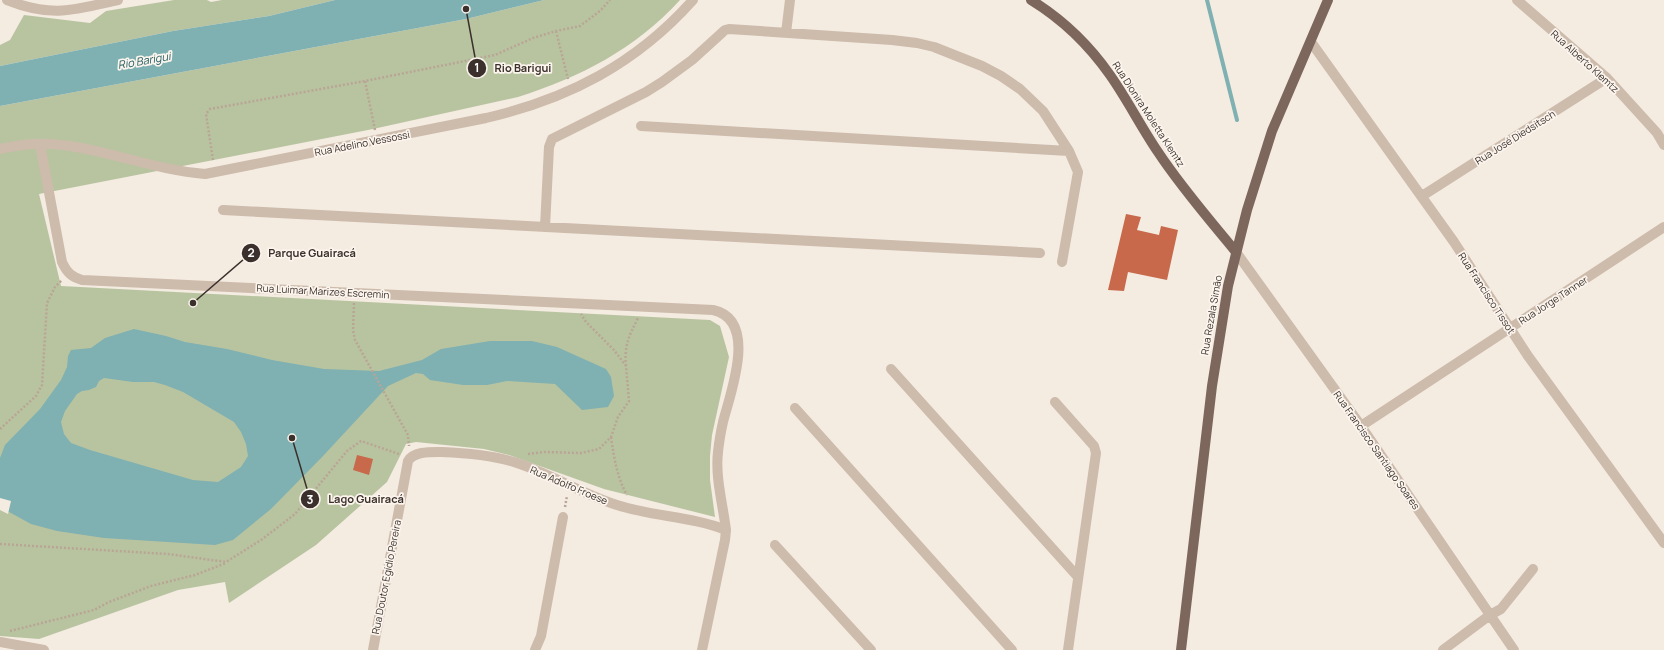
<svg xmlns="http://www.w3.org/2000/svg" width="1664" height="650" viewBox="0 0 1664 650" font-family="Manrope,sans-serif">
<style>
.green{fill:#b8c4a0}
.water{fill:#7fb0b2;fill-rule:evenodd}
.pier{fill:#f4ebe1}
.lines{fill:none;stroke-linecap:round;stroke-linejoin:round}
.stream{stroke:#7fb0b2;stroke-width:4}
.building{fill:#c8694b}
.path{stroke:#b9a596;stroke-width:2.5;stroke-dasharray:2 2;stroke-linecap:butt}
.minor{stroke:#cdbbac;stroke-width:10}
.major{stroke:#7d675c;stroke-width:10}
.labels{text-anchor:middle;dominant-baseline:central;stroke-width:3.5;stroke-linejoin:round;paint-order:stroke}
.street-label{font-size:10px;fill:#3b302b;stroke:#fbf5ee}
.water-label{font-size:11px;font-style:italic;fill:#1f5a5e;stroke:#fbf5ee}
.leader{fill:none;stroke:#3b302b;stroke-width:1.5}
.callout-dot{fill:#3b302b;stroke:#fbf5ee;stroke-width:1.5}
.mark-label{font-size:12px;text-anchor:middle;font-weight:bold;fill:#fff}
.callout-label{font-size:11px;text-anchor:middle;font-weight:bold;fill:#3b302b;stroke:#fbf5ee;stroke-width:3.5;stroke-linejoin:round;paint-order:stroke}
</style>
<rect width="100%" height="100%" fill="#f4ebe1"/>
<path class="green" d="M174 0H207L211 2 222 0H335L269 16 173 31 0 66V45L10 40 24 15 90 23 106 11Z
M544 0H680C635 49 581 77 518 97L373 129 39 194 61 286 710 320 720 326 729 357 712 435 710 456V480L715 517 604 489 509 455 484 449 416 442 406 444 387 482 316 545 229 603 225 582 178 590 39 639 0 636V106L466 19Z"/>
<path class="water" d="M335 0H544L466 19 0 106V66L173 31 269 16Z
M134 329 166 336 185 342 227 349 272 360 324 369 379 371 422 360 441 349 490 341H532L557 347 606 369 611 377 614 396 608 407 582 410 555 384 507 381 487 385H463L430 380 423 374 416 373 388 386 323 456 271 509 233 540 215 545 104 538 57 531 31 524 0 507V458L5 445 40 409 61 380 67 367 68 356 71 350 91 348 105 338ZM104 378 133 382H154L165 385 183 392 234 422 241 432 246 444 248 456 241 467 218 482 193 480 90 450 71 443 64 434 61 422 65 411 77 394 82 391 89 390 96 387 99 381Z"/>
<path class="pier" d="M0 498 11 501 8 514 0 510Z"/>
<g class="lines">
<path class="stream" d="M1207 0 1237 120"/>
</g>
<path class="building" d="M1126 214 1141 217 1137 230 1159 235 1161 226 1178 230 1167 280 1128 272 1124 291 1108 290Z
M357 455 373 459 369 475 353 470Z"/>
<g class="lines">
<path class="path" d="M556 31 568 79
M365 81 375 130
M213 160 206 114 210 109 365 81 495 55 533 38 556 31 580 26 600 11 610 0
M354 303 353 330 355 340 408 435 409 446
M626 366C624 345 629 336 638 318
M0 429 36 396 42 385 47 303 55 287 62 280
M611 437C614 458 617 477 627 495
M528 454 545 452 581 453 599 449 611 437 618 417 629 401 626 366 614 350 586 322 581 314
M565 507 567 496
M0 544 168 554 226 562 261 540 295 514 347 451 361 441 399 454
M10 631 94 610 109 602 151 586 195 575 226 563"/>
<path class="minor" d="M7 0C52 18 74 10 118 0
M1517 0 1607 78 1657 133 1664 145
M786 33 790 0
M1311 42 1454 242 1528 356 1664 543
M641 126 1069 151
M40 144 62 262C67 273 72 277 82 280L713 310C759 320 730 394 723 422 721 431 719 442 718 452 715 477 723 505 726 530L725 540 702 650
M0 149C17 145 35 143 52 144 104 148 153 170 205 174L486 118C568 99 636 64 693 0
M1422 196 1607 78
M223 210 1040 253
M545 227 549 147 552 139 646 92 662 82 692 60 725 30 729 29 892 40 917 43 934 47 982 66 1001 76 1020 89 1043 111 1069 151 1078 172 1062 262
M1236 252 1361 426 1514 650
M891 369 1078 577
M1055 402 1094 446 1096 453 1068 650
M795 408 1012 650
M1361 426 1664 227
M775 545 871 650
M0 642 44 650
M373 650 408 461C414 451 431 452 442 452 467 453 493 455 517 463 551 474 582 494 617 505 654 517 690 516 726 530
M535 650 541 636 563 517
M1443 650 1490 615 1501 609 1533 569"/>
<path class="major" d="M1031 0C1062 19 1089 45 1110 75 1127 99 1141 127 1158 152 1181 187 1209 219 1236 252
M1181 650 1212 386 1228 286 1247 210 1272 131 1328 0"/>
</g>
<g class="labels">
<g class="street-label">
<text transform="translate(1585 61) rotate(42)">Rua Alberto Klemtz</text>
<text transform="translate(1149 114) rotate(57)">Rua Dionira Moletta Klemtz</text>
<text transform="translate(1515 137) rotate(-32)">Rua José Diedsitsch</text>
<text transform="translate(362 143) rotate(-11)">Rua Adelino Vessossi</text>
<text transform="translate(323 291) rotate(3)">Rua Luimar Marizes Escremin</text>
<text transform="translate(1487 293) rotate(57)">Rua Francisco Tissot</text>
<text transform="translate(1553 300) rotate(-33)">Rua Jorge Tanner</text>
<text transform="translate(1211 315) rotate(-80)">Rua Rezala Simão</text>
<text transform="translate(1377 450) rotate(55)">Rua Francisco Santiago Soares</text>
<text transform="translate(569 485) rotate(23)">Rua Adolfo Froese</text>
<text transform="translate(386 577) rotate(-79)">Rua Doutor Egídio Pereira</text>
</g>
<g class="water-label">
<text transform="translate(144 60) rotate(-10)">Rio Barigui</text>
</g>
</g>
<path class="leader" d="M466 9L477 68M193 303L251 253M292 438L310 499"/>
<g class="callout-dot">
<circle cx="466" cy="9" r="4"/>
<circle cx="193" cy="303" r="4"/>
<circle cx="292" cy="438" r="4"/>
<circle cx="477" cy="68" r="10"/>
<circle cx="251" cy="253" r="10"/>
<circle cx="310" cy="499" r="10"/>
</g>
<g class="mark-label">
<text x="477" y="72">1</text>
<text x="251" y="257">2</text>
<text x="310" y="504">3</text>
</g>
<g class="callout-label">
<text x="523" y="72">Rio Barigui</text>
<text x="312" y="257">Parque Guairacá</text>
<text x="366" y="503">Lago Guairacá</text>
</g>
</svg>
